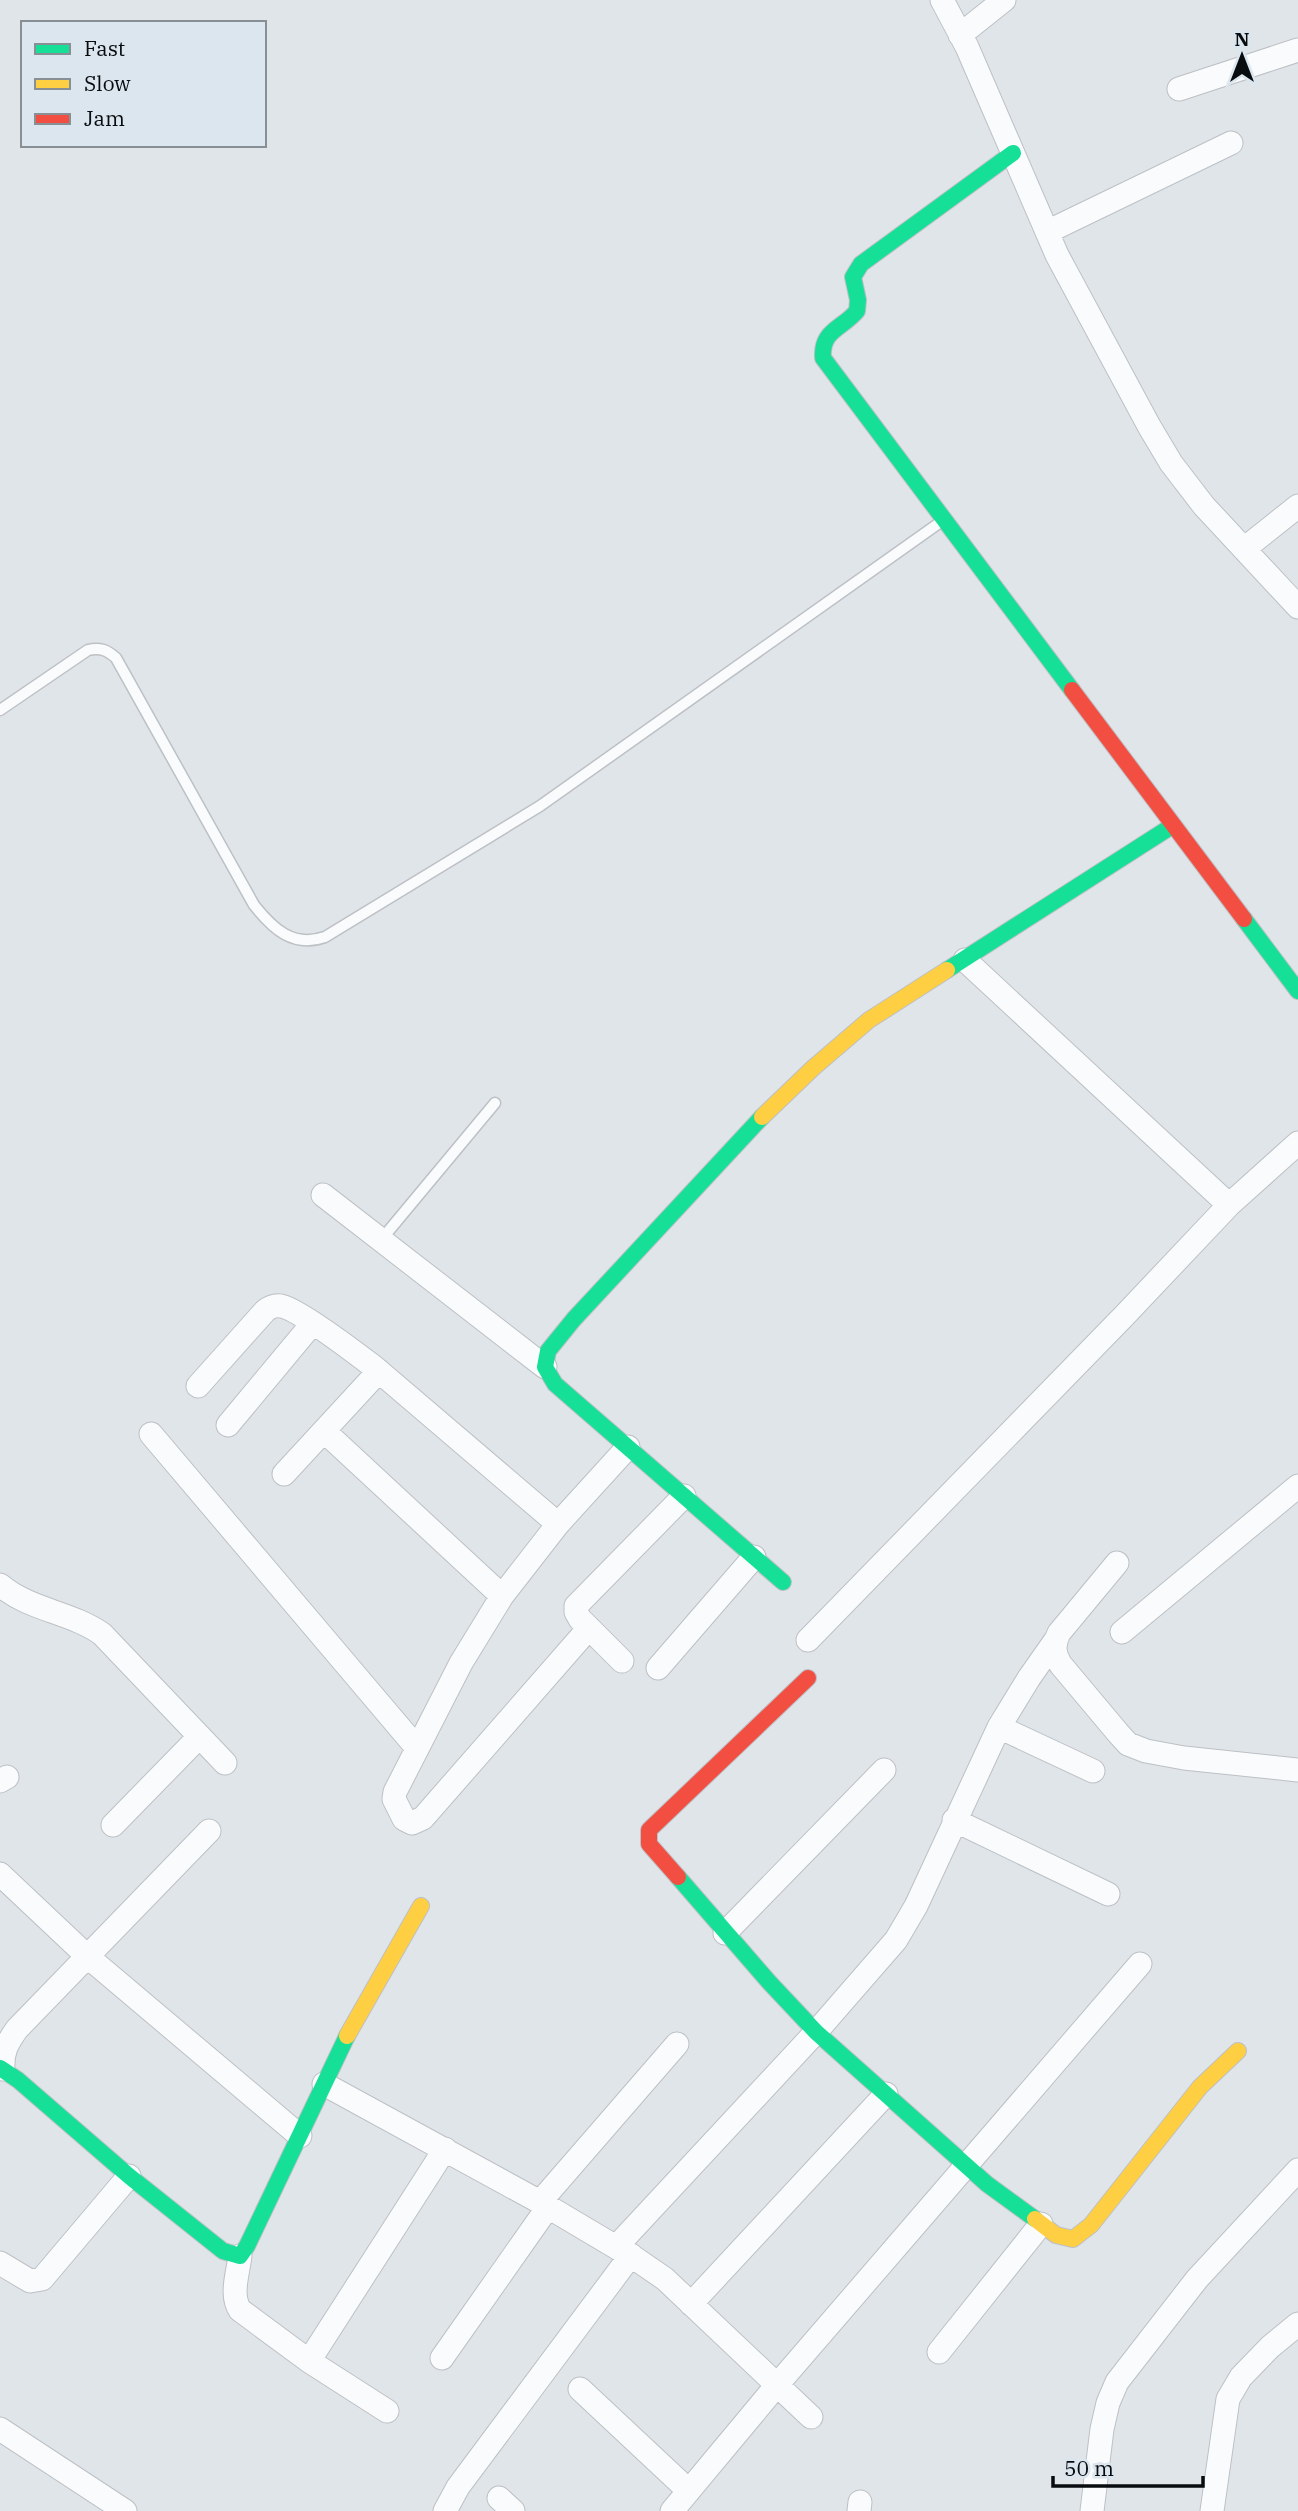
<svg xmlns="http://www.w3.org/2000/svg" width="1298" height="2511" viewBox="0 0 1298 2511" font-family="'IBM Plex Serif',serif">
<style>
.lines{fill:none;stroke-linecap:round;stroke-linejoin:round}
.lane-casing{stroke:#bdc0c4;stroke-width:13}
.street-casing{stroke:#bdc0c4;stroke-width:25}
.fast-casing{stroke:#bdc0c4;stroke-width:18}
.slow-casing{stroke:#bdc0c4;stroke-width:18}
.jam-casing{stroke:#bdc0c4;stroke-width:18}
.lane{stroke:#fafbfc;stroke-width:10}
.street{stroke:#fafbfc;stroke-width:23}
.fast{stroke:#16e098;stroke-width:16}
.slow{stroke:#ffcf43;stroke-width:16}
.jam{stroke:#f24e42;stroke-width:16}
</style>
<rect width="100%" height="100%" fill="#e0e5ea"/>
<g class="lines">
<defs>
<path id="lane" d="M0 710 88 650C100 647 107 650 116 658L254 905C273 929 293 948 325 937L540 806 942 521
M381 1240 495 1103"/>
<path id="street" d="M942 0 967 47 1057 255 1149 426 1171 463 1204 506 1298 607
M960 35 1004 0
M1179 89 1298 50
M1047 232 1231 143
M1244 549 1298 506
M965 960 1229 1205
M323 1195 545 1367
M198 1386 265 1311C270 1307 274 1305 281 1306 298 1309 357 1354 374 1367L558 1524
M228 1425 312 1324
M324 1431 502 1596
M151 1434 417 1748
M284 1474 379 1371
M1117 1563 1059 1633C1053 1645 1054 1654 1061 1665L1118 1733 1128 1744 1146 1751 1184 1758 1298 1770
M0 1585C29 1610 71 1612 102 1634L225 1763
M589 1628 423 1818 412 1823 404 1819 394 1799 395 1792 461 1663 502 1596 558 1524 628 1447
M1122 1632 1298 1486
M808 1640 1124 1316 1229 1205 1298 1143
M622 1661 580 1619 576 1612V1606L684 1496
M658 1668 754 1557
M999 1727 1093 1771
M0 1781 7 1777
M954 1820 1108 1894
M113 1825 199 1737
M0 1874 88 1957 300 2136
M725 1933 884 1770
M3 2069C2 2052 7 2043 17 2029L209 1831
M324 2084 540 2202 636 2259 665 2279 811 2417
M540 2202 677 2044
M616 2247 816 2032 896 1940 916 1906 999 1727 1029 1678 1055 1641
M240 2256C238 2273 230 2295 240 2310L309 2361 387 2411
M0 2263 30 2281 42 2279 129 2176
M691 2304 886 2094
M939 2352 1041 2224
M442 2358 548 2207
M309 2361 445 2149
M580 2389 689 2491
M0 2429 125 2511
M499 2498 513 2511
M445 2511 458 2487 631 2255
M672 2511 777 2385 1140 1964
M859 2511 860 2502
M1092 2511 1102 2429 1108 2403 1117 2382 1197 2279 1298 2170
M1212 2511 1228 2399 1241 2377 1270 2347 1298 2324"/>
<path id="fast" d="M1013 153 861 264 853 277 858 300 857 311C842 329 821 330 823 358L1072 690
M1244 919 1298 991
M947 970 1172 826
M762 1117 574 1319 548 1351 545 1367 555 1384 783 1582
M678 1877 769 1982 816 2032 987 2184 1035 2219
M0 2068 18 2080 129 2176 223 2251 240 2256 247 2246 347 2036"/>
<path id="slow" d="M762 1117 813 1068 869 1020 947 970
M347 2036 421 1906
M1035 2219 1056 2235 1073 2239 1091 2225 1200 2087 1238 2051"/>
<path id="jam" d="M1072 690 1244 919
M678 1877 649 1844V1830L808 1678"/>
</defs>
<use href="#lane" class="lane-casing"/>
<use href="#street" class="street-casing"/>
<use href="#fast" class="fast-casing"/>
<use href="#slow" class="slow-casing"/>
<use href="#jam" class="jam-casing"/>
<use href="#lane" class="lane"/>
<use href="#street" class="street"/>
<use href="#fast" class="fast"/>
<use href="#slow" class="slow"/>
<use href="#jam" class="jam"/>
</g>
<rect x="21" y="21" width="245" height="126" fill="#dce6ee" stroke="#888f95" stroke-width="2"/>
<rect x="35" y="44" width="35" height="10" fill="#16e098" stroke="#888f95" stroke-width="2"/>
<text x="84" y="56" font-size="21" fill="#090c0f">Fast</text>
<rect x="35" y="79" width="35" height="10" fill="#ffcf43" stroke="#888f95" stroke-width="2"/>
<text x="84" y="91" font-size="21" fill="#090c0f">Slow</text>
<rect x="35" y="114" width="35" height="10" fill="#f24e42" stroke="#888f95" stroke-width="2"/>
<text x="84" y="126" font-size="21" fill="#090c0f">Jam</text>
<g transform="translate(1242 56)" stroke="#dce6ee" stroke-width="5" paint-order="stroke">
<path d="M0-5L12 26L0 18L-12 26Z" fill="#090c0f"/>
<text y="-10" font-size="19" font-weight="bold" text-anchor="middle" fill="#090c0f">N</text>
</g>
<path d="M1053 2476v10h150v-10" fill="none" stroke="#090c0f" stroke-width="3.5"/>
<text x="1064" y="2476" font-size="21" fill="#090c0f" stroke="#dce6ee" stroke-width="5" paint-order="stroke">50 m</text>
</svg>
